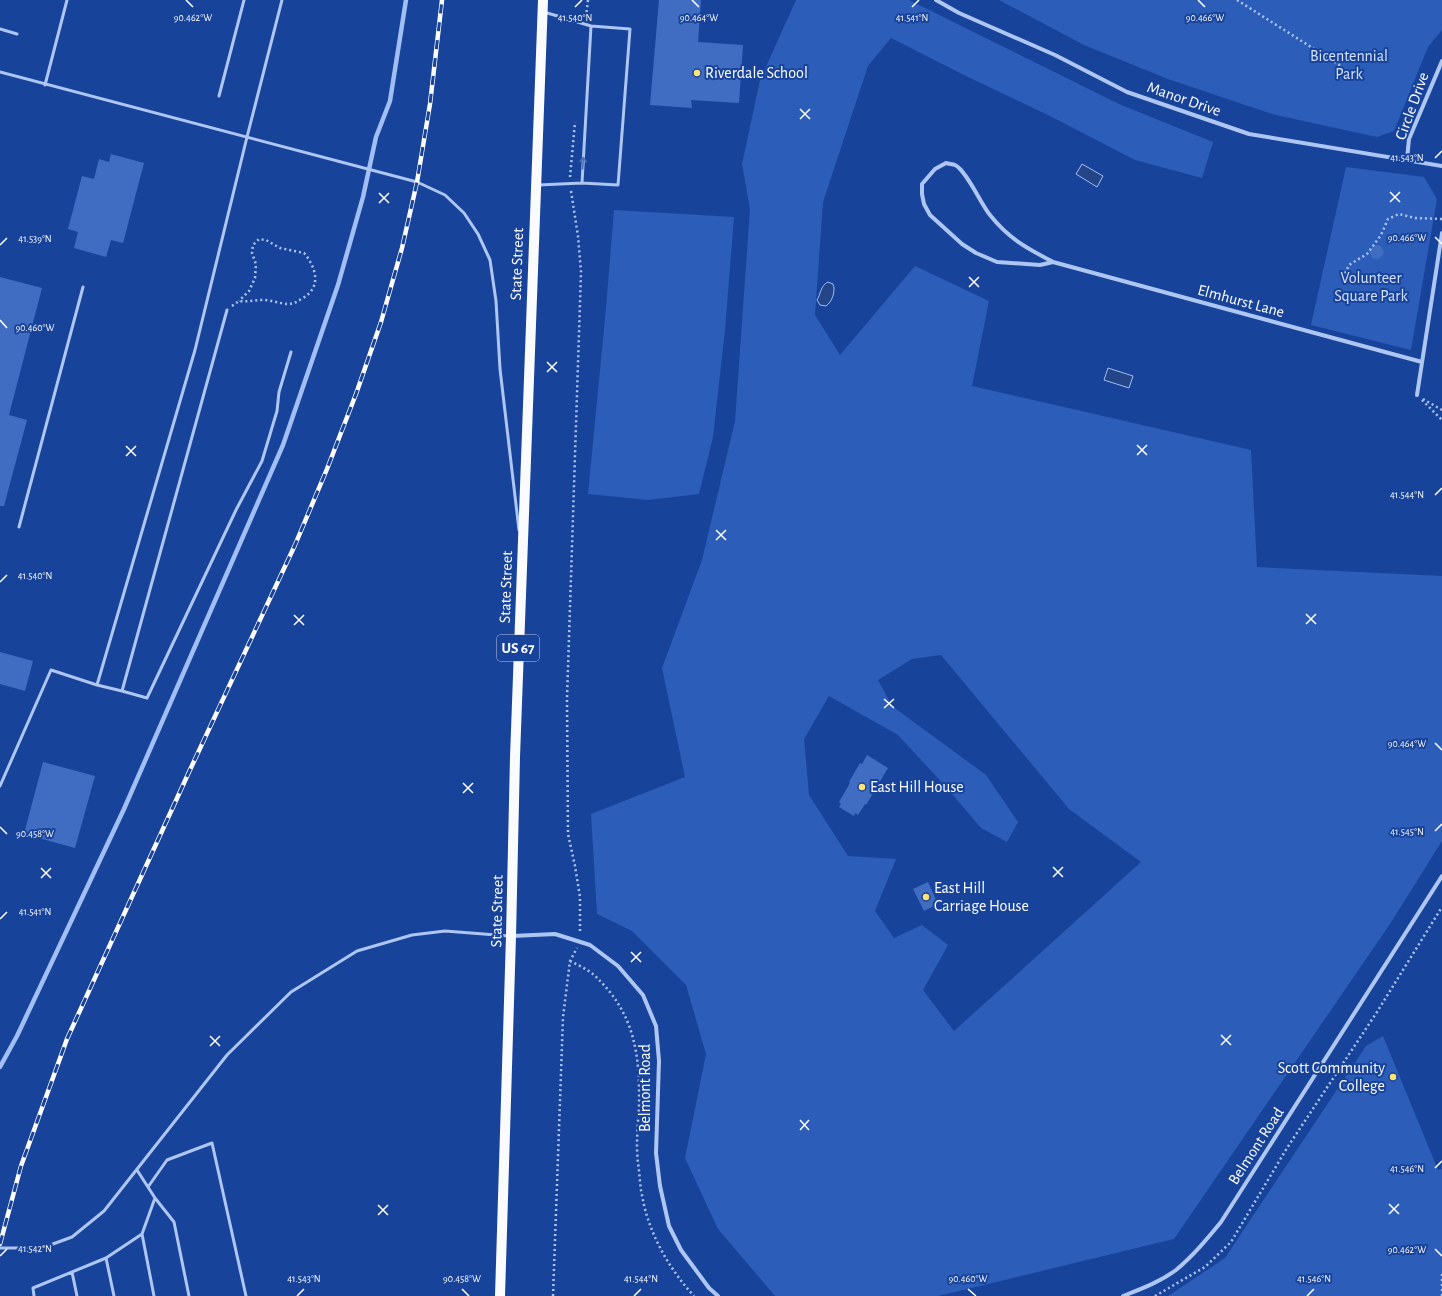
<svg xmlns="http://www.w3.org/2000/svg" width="1442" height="1296" viewBox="0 0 1442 1296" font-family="'Alegreya Sans',sans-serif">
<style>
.green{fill:#2b5db9;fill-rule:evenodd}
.water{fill:#244587;stroke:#a1bff4}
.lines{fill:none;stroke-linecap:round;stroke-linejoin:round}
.stream{stroke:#a1bff4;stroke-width:4.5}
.building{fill:#406dc2}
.path{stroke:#aec6f2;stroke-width:2.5;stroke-dasharray:2 3;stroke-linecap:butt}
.lane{stroke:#aec6f2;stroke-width:3}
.street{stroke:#aec6f2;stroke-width:4}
.primary{stroke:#f9fbff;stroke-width:10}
.rail-casing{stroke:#fff;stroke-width:4.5}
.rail{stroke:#18439b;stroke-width:3;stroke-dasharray:9;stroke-linecap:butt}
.oneway{stroke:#4c71b9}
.ticks{fill:none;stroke:#fff;stroke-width:1.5}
.poi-dot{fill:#ffe46f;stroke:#18439b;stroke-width:1.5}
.labels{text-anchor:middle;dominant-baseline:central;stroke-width:4;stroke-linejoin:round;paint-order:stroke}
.shield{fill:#18439b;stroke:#bac7e1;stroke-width:1}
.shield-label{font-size:15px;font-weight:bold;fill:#fff}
.park-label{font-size:16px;fill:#d6e3fc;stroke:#18439b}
.poi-label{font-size:16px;fill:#fff;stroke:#18439b;text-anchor:start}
.street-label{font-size:16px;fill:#fff;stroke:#18439b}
.ticks-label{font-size:10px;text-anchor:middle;fill:#fff;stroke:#18439b;stroke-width:4;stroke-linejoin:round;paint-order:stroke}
</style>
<rect width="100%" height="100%" fill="#18439b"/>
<path class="green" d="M796 0H909L1119 104 1213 142 1202 178 1135 160 1050 116 962 74 891 38 868 66 823 202 815 315 840 355 915 266 989 301 972 386 1251 450 1257 567 1442 576V841L1390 924 1174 1239 938 1296H775L718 1229 685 1158 706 1054 686 985 632 931 597 914 591 814 685 777 662 668 702 560 735 421 750 209 742 164 760 80ZM941 655 1069 809 1141 862 954 1031 923 990 948 945 922 925 894 938 875 911 896 859 848 856 809 795 804 739 829 696 898 735 947 788 981 828 1007 842 1018 822 986 775 892 706 878 680 912 659Z
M999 0H1442V30L1428 47 1394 131 1377 137 1276 115 1257 109 1168 79 1084 45Z
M1346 167 1424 177 1437 199 1411 350 1311 325Z
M614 210 734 217 725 330 713 437 699 494 648 500 588 494 606 308Z
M1383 1036 1438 1170 1442 1169V1296H1168L1225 1258 1366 1046Z"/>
<path class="water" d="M1082 164 1103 176 1097 187 1076 174Z
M828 282 833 284C836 291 832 302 826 306L820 305 817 300C821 294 820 286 828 282Z
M1108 368 1133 376 1129 388 1104 380Z"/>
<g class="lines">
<path class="stream" d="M0 1067 17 1036 124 809 283 445 338 285 363 197 376 137 390 101 406 0"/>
</g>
<path class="building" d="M659 0H701L698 42 743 45 739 103 691 100 692 108 650 105Z
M111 154 144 163 123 243 111 240 106 257 74 248 78 232 68 229 82 176 94 179 99 159 109 162Z
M1374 245 1381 246 1384 253 1379 259 1372 258 1369 251Z
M0 277 42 288 9 415 27 420 4 506H0Z
M0 652 33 661 25 691 0 684Z
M867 755 888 768 866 805 865 804 858 815 855 813 854 816 839 807 841 804 839 802 850 783 849 782 860 763 862 764Z
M43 762 95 776 75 848 24 834Z
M928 882 938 904 924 911 913 889Z"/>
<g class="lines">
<path class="path" d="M1237 0 1341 66
M586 17 588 0
M570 177 575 122
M571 191 578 236 581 272 567 699 568 834 575 866 580 897V932
M1343 278 1349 265 1367 254 1381 235 1388 219 1399 214 1415 218 1442 219
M232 306 239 301C247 302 255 300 264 300 272 300 281 304 288 304 294 304 298 301 303 298 322 287 316 267 304 253L280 248 266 240 259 239 253 245 252 253 256 264 255 278 249 291 239 301
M1423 399 1442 410
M1422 400 1442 420
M570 961C578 965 587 969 594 975 635 1013 640 1054 639 1107 638 1121 637 1134 637 1147 637 1155 638 1163 639 1171 640 1179 640 1187 642 1195 648 1232 669 1269 694 1296
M553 1296 563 1017 570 961 577 948
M1155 1296 1205 1267 1231 1242 1287 1148 1377 1012 1442 907
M1442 1296V1273"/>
<path class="lane" d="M0 29 17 34
M0 72 417 182 445 195 464 213 478 234 490 260 496 301 500 369 519 530
M45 85 67 0
M219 96 244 0
M582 183 618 185 630 29 591 26
M539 185 582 183 591 26 544 12
M19 527 83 287
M97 685 195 350 247 137 282 0
M122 691 147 698 236 510 262 461 277 411 279 392 291 352
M0 786 51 670 97 685 122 691 227 310
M148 1187 167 1160 212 1143 246 1296
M155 1198 174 1222 189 1296
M142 1234 154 1296
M0 1248H42L72 1237 104 1211 227 1055 291 992 357 951 412 935 445 931 509 936
M106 1258 114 1296
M72 1272 77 1296
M34 1296 33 1288 106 1258 142 1234 155 1198 137 1170"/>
<path class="street" d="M936 0 959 13 1055 55 1127 92 1249 134 1442 166
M1407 159 1409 139 1442 61
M946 163C949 164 953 164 955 165 966 170 981 204 990 215 1009 239 1027 248 1053 262L1040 265 997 262 976 253 962 244 930 215 924 204 922 194V184L935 169Z
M1053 262 1422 362
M1417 395 1442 233
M512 936 555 934 590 945 618 966 643 995 656 1026 659 1061 656 1153 660 1186 669 1226 681 1250 709 1288 718 1296
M1123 1296C1141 1289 1160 1282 1176 1270 1193 1256 1207 1239 1221 1222L1442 876"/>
<path class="primary" d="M500 1296 511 936 515 757 543 0"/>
<defs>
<path id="rail" d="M0 1244 21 1166 67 1039 189 772 295 545 327 469 356 394 381 322 402 248 417 182 430 104 442 0"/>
</defs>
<use href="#rail" class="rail-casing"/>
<use href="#rail" class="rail"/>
</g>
<defs><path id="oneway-shaft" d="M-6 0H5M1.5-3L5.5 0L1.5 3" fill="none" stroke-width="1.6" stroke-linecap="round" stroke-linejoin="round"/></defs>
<use class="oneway" href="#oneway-shaft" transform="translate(583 163) rotate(-86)"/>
<path class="ticks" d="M186 0 193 7M692 0 699 7M1198 0 1205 7M575 7 582 0M912 7 919 0M800 109 810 119M800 119 810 109M1435 158 1442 151M1390 192 1400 202M379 193 389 203M1390 202 1400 192M379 203 389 193M1435 237 1442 244M0 245 7 238M969 277 979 287M969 287 979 277M0 320 7 328M547 362 557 372M547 372 557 362M1137 445 1147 455M126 446 136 456M1137 455 1147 445M126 456 136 446M1435 495 1442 488M716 530 726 540M716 540 726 530M0 582 7 575M1306 614 1316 624M294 615 304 625M1306 624 1316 614M294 625 304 615M884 699 894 708M884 708 894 699M1435 743 1442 750M463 783 473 793M463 793 473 783M0 827 7 834M1435 831 1442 824M1053 867 1063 877M41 868 51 878M1053 877 1063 867M41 878 51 868M0 919 7 912M631 952 641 962M631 962 641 952M1221 1035 1231 1045M210 1036 220 1046M1221 1045 1231 1035M210 1046 220 1036M800 1120 809 1130M800 1130 809 1120M1435 1168 1442 1161M1389 1204 1399 1214M378 1205 388 1215M1389 1214 1399 1204M378 1215 388 1205M1435 1249 1442 1256M0 1256 7 1249M462 1289 469 1296M968 1289 976 1296M297 1296 304 1289M634 1296 641 1289M1307 1296 1314 1289"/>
<g class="poi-dot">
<circle cx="697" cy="73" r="4"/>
<circle cx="862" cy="787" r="4"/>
<circle cx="926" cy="897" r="4"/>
<circle cx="1393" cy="1077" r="4"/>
</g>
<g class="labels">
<rect class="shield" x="497" y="635" width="42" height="26" rx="3"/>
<g class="shield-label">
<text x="518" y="648">US 67</text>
</g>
<g class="park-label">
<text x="1349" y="56">Bicentennial<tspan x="1349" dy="18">Park</tspan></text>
<text x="1371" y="278">Volunteer<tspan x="1371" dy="18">Square Park</tspan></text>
</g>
<g class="poi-label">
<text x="705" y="73">Riverdale School</text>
<text x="870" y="787">East Hill House</text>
<text x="934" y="888">East Hill<tspan x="934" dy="18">Carriage House</tspan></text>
<text x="1385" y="1068" text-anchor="end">Scott Community<tspan x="1385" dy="18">College</tspan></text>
</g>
<g class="street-label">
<text transform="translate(1184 99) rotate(19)">Manor Drive</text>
<text transform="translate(1412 106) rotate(-70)">Circle Drive</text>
<text transform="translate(517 264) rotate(-88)">State Street</text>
<text transform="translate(1241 301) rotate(15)">Elmhurst Lane</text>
<text transform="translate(506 587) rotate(-88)">State Street</text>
<text transform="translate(497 911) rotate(-89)">State Street</text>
<text transform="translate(645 1088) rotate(-90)">Belmont Road</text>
<text transform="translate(1256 1146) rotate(-57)">Belmont Road</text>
</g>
</g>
<g class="ticks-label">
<text x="193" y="21">90.462°W</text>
<text x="575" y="21">41.540°N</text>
<text x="699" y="21">90.464°W</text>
<text x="912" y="21">41.541°N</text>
<text x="1205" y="21">90.466°W</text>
<text x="1407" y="161">41.543°N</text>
<text x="1407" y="241">90.466°W</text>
<text x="35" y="242">41.539°N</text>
<text x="35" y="331">90.460°W</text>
<text x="1407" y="498">41.544°N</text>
<text x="35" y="579">41.540°N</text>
<text x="1407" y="747">90.464°W</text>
<text x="1407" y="835">41.545°N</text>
<text x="35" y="837">90.458°W</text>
<text x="35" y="915">41.541°N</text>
<text x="1407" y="1172">41.546°N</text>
<text x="35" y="1252">41.542°N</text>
<text x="1407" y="1253">90.462°W</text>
<text x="304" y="1282">41.543°N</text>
<text x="462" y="1282">90.458°W</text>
<text x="641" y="1282">41.544°N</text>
<text x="968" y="1282">90.460°W</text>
<text x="1314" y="1282">41.546°N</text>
</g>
</svg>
